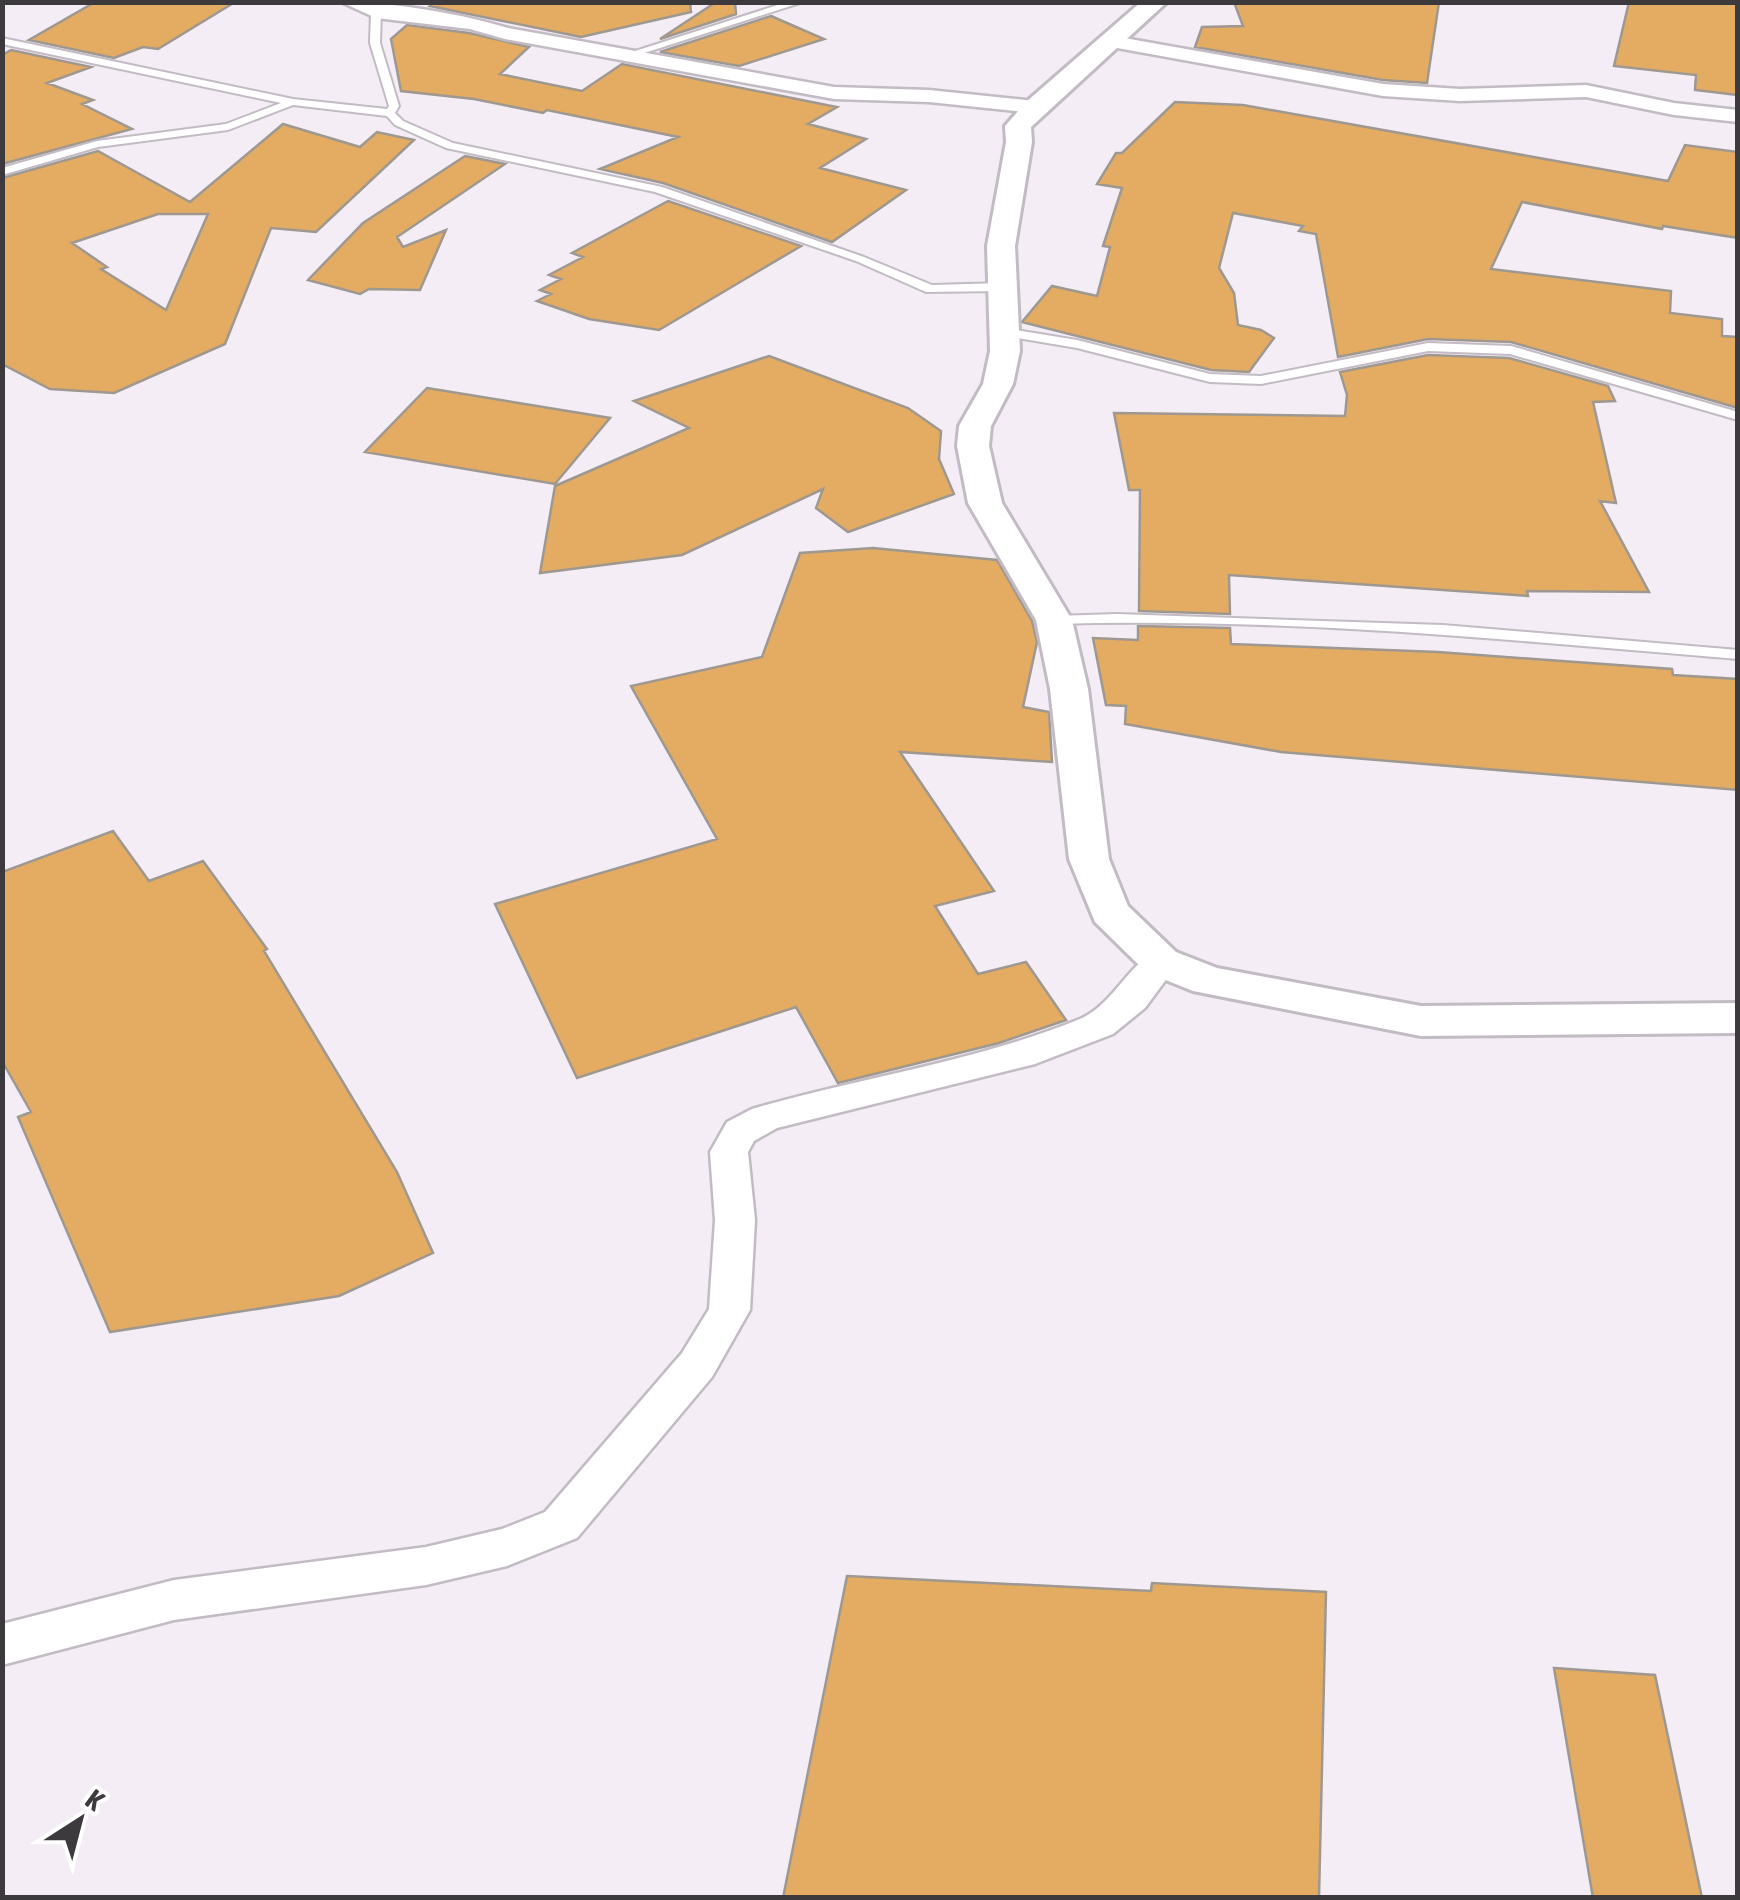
<svg xmlns="http://www.w3.org/2000/svg" width="1740" height="1900" viewBox="0 0 1740 1900" font-family="'Asap Condensed',sans-serif">
<style>
.building{fill:#e4ac62;stroke:#9e9890;stroke-width:2.5;fill-rule:evenodd}
.lines{fill:none;stroke-linecap:round;stroke-linejoin:round}
.service-casing{stroke:#c2bbc4;stroke-width:4}
.minor-casing{stroke:#c2bbc4;stroke-width:5}
.tertiary-casing{stroke:#c2bbc4;stroke-width:6}
.service{fill:#fff;fill-rule:evenodd}
.minor{fill:#fff;fill-rule:evenodd}
.tertiary{fill:#fff;fill-rule:evenodd}
</style>
<rect width="100%" height="100%" fill="#f4edf6"/>
<path class="building" d="M95 2H235L158 49 143 47 114 58 29 40Z
M435 2H690L691 12 581 37 430 6Z
M716 2H735L736 14 660 39Z
M1234 2H1439L1427 83 1383 80 1195 47 1202 27 1243 26Z
M1629 2H1738V95L1695 90 1696 75 1614 66Z
M771 16 824 39 739 66 660 52Z
M407 25 469 33 529 47 500 74 582 91 622 64 837 107 808 124 866 139 820 168 906 190 832 242 663 183 600 169 678 137 547 110 543 113 474 99 401 91 391 39Z
M11 50 91 67 47 83 93 100 82 104 132 129 2 164V55Z
M1175 102 1243 105 1668 181 1685 145 1738 152V238L1663 226 1662 229 1522 202 1491 269 1671 291 1670 313 1722 319V336L1738 337V408L1511 342 1428 339 1338 357 1316 234 1299 231 1303 226 1233 213 1219 268 1234 293 1238 325 1261 330 1274 338 1249 372 1211 370 1022 322 1052 286 1097 296 1110 247 1103 246 1122 188 1097 184 1116 153H1122Z
M283 124 360 147 377 132 414 140 316 232 271 228 225 344 114 393 50 389 2 364V178L98 151 190 202ZM158 214H208L166 310 101 269 107 267 72 243Z
M465 156 505 164 397 237 403 247 446 230 420 290 369 289 360 294 308 280 363 223Z
M668 201 801 246 659 330 589 319 537 301 551 294 540 290 561 279 549 275 583 257 572 253Z
M1428 355 1509 358 1608 386 1615 401 1593 402 1616 503 1600 501 1649 592 1527 591 1528 596 1229 575 1230 614 1139 611 1140 490H1129L1114 413 1345 416 1347 395 1340 372Z
M769 356 908 408 941 431 939 459 954 494 848 532 816 508 823 489 682 555 540 573 555 486 689 428 634 401Z
M427 388 610 418 555 484 365 452Z
M873 548 997 560 1032 621 1037 642 1023 707 1049 712 1052 762 900 752 994 891 935 906 978 974 1026 962 1066 1020 999 1043 838 1083 796 1007 577 1078 495 904 717 839 631 686 762 657 800 553Z
M1138 626 1230 628 1231 644 1438 652 1672 669 1673 675 1738 679V790L1281 752 1125 724 1126 706 1106 705 1093 638 1138 640Z
M113 831 149 881 203 861 267 949 264 951 397 1172 433 1253 339 1296 110 1332 18 1117 31 1112 2 1061V872Z
M847 1576 1151 1591 1152 1583 1326 1592 1319 1898H783Z
M1554 1668 1655 1675 1702 1898H1593Z"/>
<g class="lines">
<defs>
<path id="service" d="M787 2H803L635 56 626 54Z
M376 9 381 12 380 43 399 106 395 113 403 121 453 143 662 187 864 257 932 285 1003 283 1009 287 1003 291 926 292 856 261 655 192 446 148 395 125 387 116 293 105 228 130 98 147 2 175V168L97 141 226 124 281 103 2 44V38L293 99 387 109 389 106 370 43 371 12Z
M1004 328 1077 340 1210 374 1261 376 1428 343 1511 346 1738 412V420L1510 354 1428 351 1261 384 1210 382 1077 348 1000 335V329Z
M1117 614 1443 625 1738 650V659C1512 640 1281 617 1054 624L1047 620 1054 616Z"/>
<path id="minor" d="M341 2C392 2 458 13 508 28L834 87 929 90 1035 101 1045 107 1035 113 929 102 834 99 505 39 470 29 376 18Z
M1113 36 1383 84 1460 89 1586 85 1674 103 1738 110V122L1674 115 1586 97 1460 101 1383 96 1106 46V38Z
M1161 950 1173 954 1179 962 1145 1008 1113 1034 1035 1064 777 1128 754 1141 748 1152 755 1220 750 1310 712 1377 577 1538 507 1566 426 1585 174 1620 2 1665V1624L174 1580 426 1547 502 1529 545 1512 682 1353 709 1309 715 1220 710 1152 727 1122 752 1109C861 1077 975 1062 1080 1019 1114 1005 1131 958 1161 950Z"/>
<path id="tertiary" d="M1141 2H1167L1031 127 1032 142 1015 246 1020 351 1013 384 991 426 989 446 1002 503 1072 620 1088 689 1109 859 1128 906 1176 952 1217 968 1421 1006 1738 1003V1033L1421 1036 1193 991 1146 972 1095 922 1069 859 1050 689 1036 620 968 503 957 446 959 426 983 384 990 351 987 246 1006 142 1005 126 1026 102Z"/>
</defs>
<use href="#service" class="service-casing"/>
<use href="#minor" class="minor-casing"/>
<use href="#tertiary" class="tertiary-casing"/>
<use href="#service" class="service"/>
<use href="#minor" class="minor"/>
<use href="#tertiary" class="tertiary"/>
</g>
<rect width="1740" height="1900" fill="none" stroke="#3d3a3e" stroke-width="10"/>
<g transform="translate(80 1820) rotate(36)" stroke="#ffffff" stroke-width="8" paint-order="stroke">
<path d="M0-8L18 38L0 25L-18 38Z" fill="#3d3a3e"/>
<text y="-15" font-size="28" font-weight="bold" text-anchor="middle" fill="#3d3a3e">K</text>
</g>
</svg>
